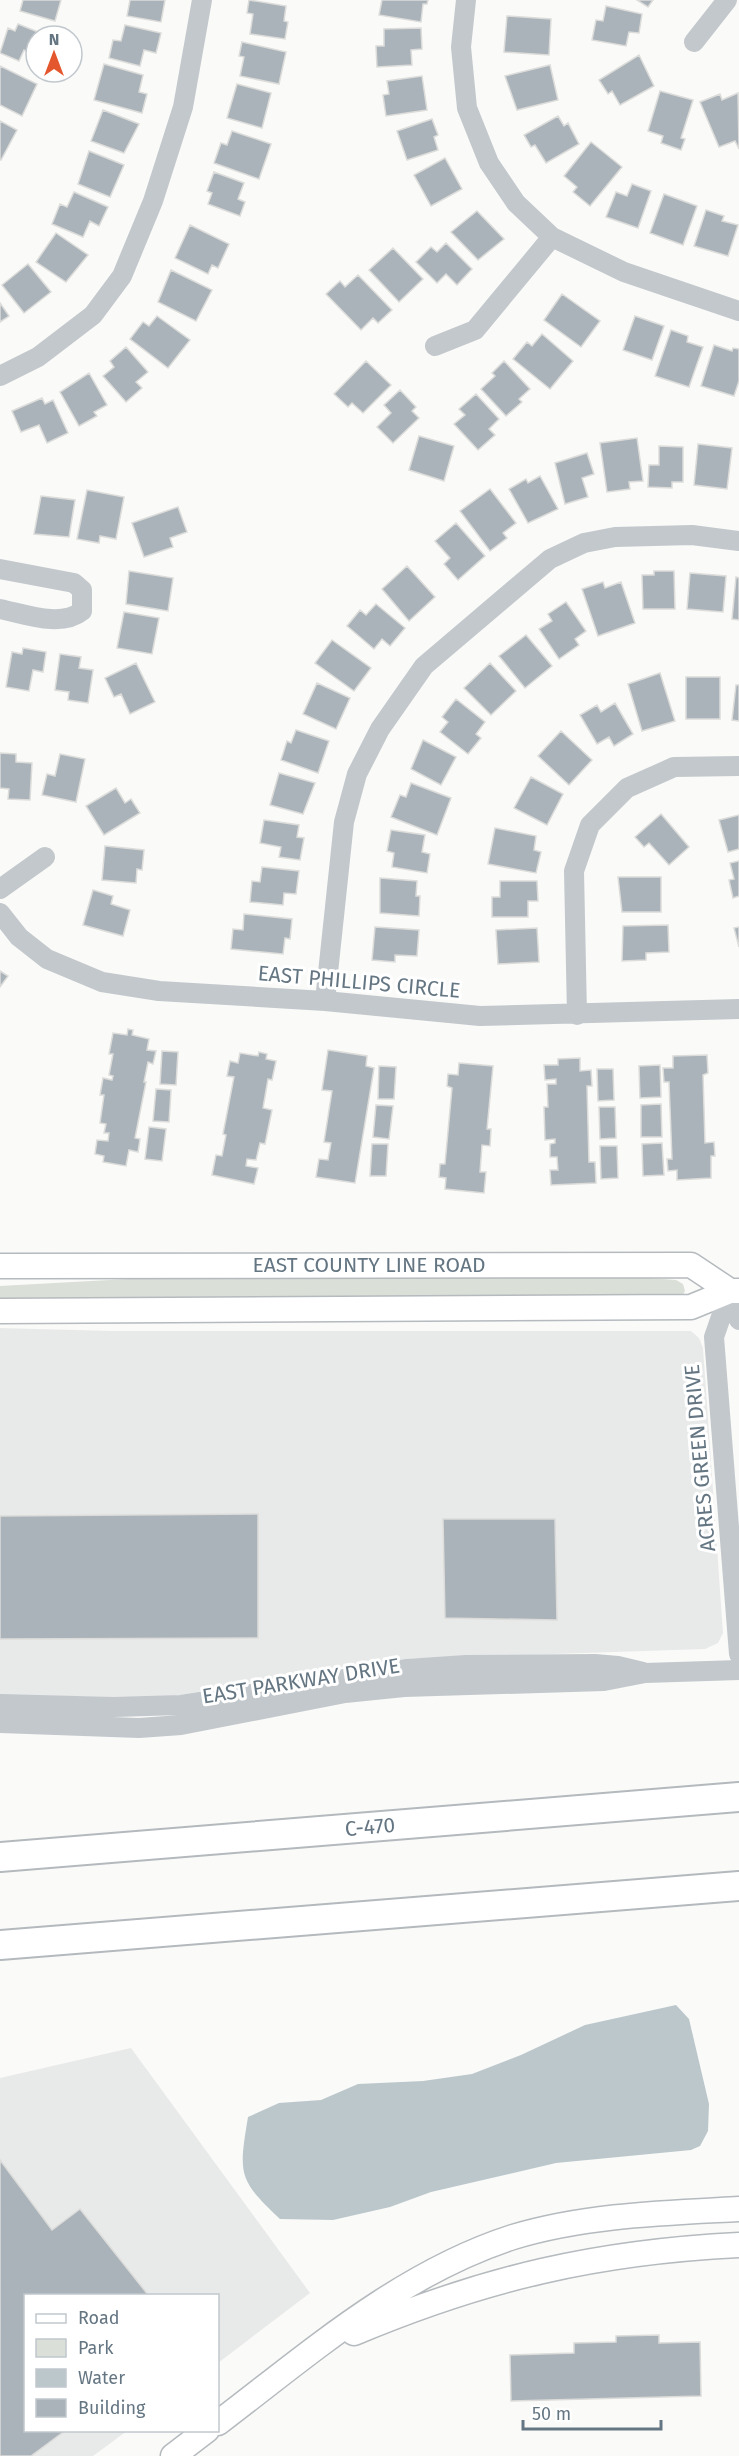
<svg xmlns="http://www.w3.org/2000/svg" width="739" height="2456" viewBox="0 0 739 2456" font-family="'Fira Sans',sans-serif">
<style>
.built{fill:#e8e9e9}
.green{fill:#dadfd7}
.water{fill:#bbc7cb}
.building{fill:#aab3b9;stroke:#dcdcda;stroke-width:1.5}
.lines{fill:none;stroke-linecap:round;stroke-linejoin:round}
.major-casing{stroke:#b5babe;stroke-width:27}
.highway-casing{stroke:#b4b9bd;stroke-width:32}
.minor{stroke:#c3c8cc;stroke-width:20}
.major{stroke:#fff;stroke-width:24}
.highway{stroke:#fff;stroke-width:28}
.labels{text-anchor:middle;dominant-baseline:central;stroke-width:6;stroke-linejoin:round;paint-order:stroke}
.street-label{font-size:21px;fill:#657683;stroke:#fff}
</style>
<rect width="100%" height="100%" fill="#fafaf8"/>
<path class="built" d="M0 1328 111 1331H691L699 1338 703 1348 723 1633 718 1643 705 1649 406 1659 342 1667 162 1698 0 1695Z
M131 2048 310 2293 218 2363V2296H26V2430L127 2431 93 2456H0V2078Z"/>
<path class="green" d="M164 1277 650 1278 676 1280 683 1284 685 1291 682 1296 0 1298V1286Z"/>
<path class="water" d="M676 2005 689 2019 709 2104 708 2131 700 2146 691 2150 556 2163 431 2192 390 2207 333 2220 280 2219C237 2179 239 2173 248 2117L279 2103 321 2100 358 2084 423 2081 472 2074 521 2055 585 2025Z"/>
<path class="building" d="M23 0H61L55 21 20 11Z
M130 0H165L161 22 127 16Z
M249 0 286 6 284 21 288 22 285 39 250 34 253 14 247 13Z
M382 0H428L427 4H423L421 22 379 15Z
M637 0H653L648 7Z
M606 6 642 14 639 33 629 32 626 46 592 40 596 20 603 21Z
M507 16 551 19 549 55 504 52Z
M18 24 48 36H36V56L24 50 19 61 0 53 8 28 15 31Z
M125 25 161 33 156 53 144 50 140 66 109 58 113 40 121 41Z
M421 28 422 49 411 50 412 65 377 67 376 46H384V29Z
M242 42 286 52 279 84 240 76 244 57 239 56Z
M639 55 654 86 620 105 612 91 608 94 599 80Z
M104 64 143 75 139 92 147 94 142 113 94 100Z
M550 65 558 100 517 110 505 76Z
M0 66 37 84 22 116 0 105Z
M422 76 427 110 386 116 383 95 389 94 387 81Z
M237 84 271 93 262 128 227 118Z
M660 91 693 100 681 138 685 139 681 150 661 143 663 136 648 131Z
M738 93 739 149 735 141 719 147 700 102 720 94 722 100Z
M103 110 139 124 124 153 91 141Z
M558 116 564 126 568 123 579 144 546 163 535 145 531 147 524 135Z
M432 119 438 135 434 137 438 150 407 160 397 131Z
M0 121 17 130 1 160H0Z
M232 131 271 144 259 179 214 163 221 143 227 145Z
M591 142 622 167 590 206 573 192 577 187 564 176Z
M89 151 124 165 110 197 78 184Z
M445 158 462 189 431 206 414 175Z
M214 172 244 183 238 199 245 202 240 216 208 204 212 193 207 191Z
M632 184 651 191 638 228 606 217 616 192 627 196Z
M74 192 108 207 99 226 90 221 83 237 52 224 60 204 67 207Z
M664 194 697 206 683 245 650 233Z
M706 210 724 216 722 221 738 225 728 256 694 246Z
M477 211 504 239 478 260 451 232Z
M190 225 229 244 218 268 212 265 208 274 175 258Z
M56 233 88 255 66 282 36 262Z
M446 243 472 269 457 285 446 274 437 283 416 262 431 247 437 252Z
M393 248 423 279 399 302 369 270Z
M28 264 51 292 24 313 2 285Z
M171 270 212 290 196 321 158 302Z
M358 275 392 310 378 323 373 318 361 330 326 294 340 281 345 287Z
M562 294 600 321 581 347 544 320Z
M0 303 9 316 0 322Z
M157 316 190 340 168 368 130 339 143 322 149 326Z
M635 316 664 326 652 360 623 350Z
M671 330 688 336 687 342 703 347 689 387 655 376Z
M542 334 573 361 550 389 513 359 527 342 532 346Z
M714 345 732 351 733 348 739 349V381L734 396 701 386Z
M126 347 148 372 136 382 142 388 126 402 103 376 114 367 110 361Z
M366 361 391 385 363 413 352 403 348 407 334 394Z
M504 361 530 389 519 399 522 402 506 416 481 389 495 376 492 373Z
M89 373 107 405 94 412 97 416 79 426 60 392Z
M400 390 416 407 412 411 419 418 393 443 377 427 391 413 384 405Z
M476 394 499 419 489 429 495 435 478 450 454 424 465 415 459 409Z
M42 398 45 404 53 400 68 433 47 443 39 425 21 432 12 411Z
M419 436 454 446 444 481 409 470Z
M637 438 643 481 629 482 630 489 607 492 600 443Z
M698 444 732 448 727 489 694 485Z
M659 446 683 447V482H672V488L648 487 649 465H659Z
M587 453 594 474 582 478 588 497 565 504 555 463Z
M540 476 558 509 528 523 509 489 526 479 528 483Z
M490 489 516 523 503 533 507 538 490 551 460 511Z
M87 490 124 497 116 539 100 536 99 543 77 539Z
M41 496 75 500 69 537 34 534Z
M178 507 187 532 170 538 173 547 144 557 132 523Z
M456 523 485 556 458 580 444 564 450 558 435 541Z
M407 566 435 597 409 621 382 589Z
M129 571 173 578 168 611 126 604Z
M654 571H674L675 609H643L642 575H654Z
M690 573 726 576 723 612 687 609Z
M736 577 739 578V620L732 619Z
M603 582 605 588 621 582 635 623 598 636 582 589Z
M566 602 586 631 575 639 579 645 559 659 539 629 552 621 548 614Z
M376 604 405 628 390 646 382 639 374 649 347 626 360 610 366 615Z
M124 612 159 618 152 654 117 648Z
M526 635 552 666 525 688 499 656Z
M332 640 371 668 354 691 315 663Z
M23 648 46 652 43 672 33 670 29 691 6 687 12 652 22 654Z
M60 654 81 657 79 668 93 670 88 703 68 700 69 692 55 690Z
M136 663 155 702 130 714 121 694 114 697 105 678Z
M490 663 516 691 491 715 464 688Z
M660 673 675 721 642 731 628 684Z
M686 677H720V719H686Z
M317 683 350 698 336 729 303 714Z
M736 685H739V721L732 720Z
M456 699 485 722 476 734 481 738 468 754 440 732 448 722 442 717Z
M615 703 633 734 614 746 609 737 597 744 580 715 597 705 601 712Z
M296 730 329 741 318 773 281 760 287 741 291 743Z
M561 731 592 760 569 785 538 756Z
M423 740 456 757 441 785 411 769Z
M0 753 16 754V762L32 763 30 800 8 799 9 789 0 788Z
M60 754 85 759 76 802 42 795 47 774 55 776Z
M279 773 315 783 303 814 270 805Z
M531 777 563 794 547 825 514 808Z
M411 783 451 798 437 835 391 817 400 795 406 797Z
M116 788 125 803 131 799 140 813 104 835 86 806Z
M661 814 689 847 669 865 649 843 644 847 635 837Z
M739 815V849L728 852 719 820Z
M264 820 299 825 297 837 304 838 300 860 279 857 281 847 260 843Z
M495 828 536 836 534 850 541 852 536 873 488 864Z
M391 830 425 835 422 852 430 854 427 873 392 867 394 853 387 851Z
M105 846 144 850 142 870 137 869 136 883 102 880Z
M739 861V896L733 898 729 880 734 879 730 863Z
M262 867 299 871 296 894 284 893 283 905 250 902 252 881 260 882Z
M618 877H661V912H622Z
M380 878 417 881 416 896H420L419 916 380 913Z
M500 881H537L538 901H528V917H492V897H500Z
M93 890 113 896 111 904 130 910 123 936 83 925Z
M244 914 292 919 290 939 285 938 283 954 231 949 233 929 243 930Z
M668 925 669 952 646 953V960L622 961 623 926Z
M375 927 419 930 417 956 395 955V962L372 960Z
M739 927V947L734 928Z
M537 928 539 962 498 964 496 930Z
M0 971 8 976 0 987Z
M128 1029 133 1030 132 1035 149 1039 147 1050 156 1051 153 1064 148 1062 144 1082H146L135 1138 140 1139 138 1152 129 1150 126 1166 103 1162 104 1156 95 1154 97 1140 108 1141 109 1133H104L106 1124 100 1123 104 1095H100L103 1078 112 1080 113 1076 109 1075 113 1054H109L113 1033 127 1035Z
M328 1050 367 1056 366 1066 374 1068 355 1183 316 1177 319 1159 328 1160 331 1143 324 1142 332 1091 322 1090Z
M162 1051 178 1052 176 1085 160 1084Z
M259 1052 267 1054 266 1059 276 1061 272 1080 268 1079 263 1108 272 1110 265 1144 260 1143 256 1160 247 1159 246 1166 258 1168 254 1184 212 1175 216 1155 222 1156 226 1135 223 1134 234 1077 227 1076 230 1061 238 1063 240 1053 258 1056Z
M707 1055 708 1073 703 1075 705 1143 714 1142 715 1156H711V1178L677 1180V1170L668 1171 667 1159H672L669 1082H664L663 1068H673V1056Z
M580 1058V1071L591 1070 592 1086H587L589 1162H595L596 1183 551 1185 550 1170H558L557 1157H550V1144L555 1143V1139L545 1140 544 1107H548L547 1084H556V1079L545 1080 544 1065H558V1059Z
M459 1063 493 1066 487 1129H491L490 1146 482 1145 480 1172H486L484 1193 445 1189 446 1178 439 1177 440 1164H445L452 1088 447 1086 448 1074 458 1075Z
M660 1065 661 1097 640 1098 639 1066Z
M379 1066 396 1067 394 1099H378Z
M597 1069H613L614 1100 598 1101Z
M156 1089 171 1090 169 1122 153 1121Z
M661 1104 662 1137H641V1105Z
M376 1105 393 1106 389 1139 373 1137Z
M599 1107H615L616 1138 600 1139Z
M149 1127 166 1129 162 1161 145 1159Z
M662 1143 664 1175 643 1176 642 1144Z
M372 1144H388L386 1176H370Z
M600 1146H617L618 1178 601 1179Z
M258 1514V1638L0 1639V1516Z
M443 1519H555L557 1620 445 1618Z
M0 2160 52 2230 80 2209 149 2296H26V2430H66L31 2456H0Z
M659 2335V2343L700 2342 701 2396 511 2401 510 2355 574 2353V2343L616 2342V2336Z"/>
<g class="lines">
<defs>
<path id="major" d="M0 1266 691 1265 730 1291
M0 1311 691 1307 730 1291H739
M354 2333C485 2278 597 2252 739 2245
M218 2423C310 2353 401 2273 513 2237 586 2215 664 2213 739 2209
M173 2456 207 2430"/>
<path id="highway" d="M0 1857 739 1797
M0 1945 739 1886"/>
</defs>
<use href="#major" class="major-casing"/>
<use href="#highway" class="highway-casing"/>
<path class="minor" d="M466 0 461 47 467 108 489 163 516 203 552 237 624 272 739 311
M694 42 727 0
M435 346 475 330 552 237
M0 376 38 357 93 315 122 276 153 201 183 107 202 0
M0 569 74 583 82 590V611C61 628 25 614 0 609
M0 889 45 857
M0 913 19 937 47 959 102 982 159 991 325 1001 480 1016 739 1009
M325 1001 344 822 357 774 380 729 424 666 550 559 584 543 615 537 692 535 739 541
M577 1015 574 871 590 825 627 788 674 767 739 766
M730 1291 714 1337 739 1654
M730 1291 739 1320
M0 1704 114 1707 181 1705 407 1669 466 1665 595 1664 618 1666 643 1672
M0 1723 139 1728 181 1725 345 1693 404 1687 604 1681 645 1673 739 1670"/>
<use href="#major" class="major"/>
<use href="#highway" class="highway"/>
</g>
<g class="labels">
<g class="street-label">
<text transform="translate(359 982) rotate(5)">EAST PHILLIPS CIRCLE</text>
<text x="369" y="1265">EAST COUNTY LINE ROAD</text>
<text transform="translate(700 1458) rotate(-95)">ACRES GREEN DRIVE</text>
<text transform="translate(301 1681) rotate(-9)">EAST PARKWAY DRIVE</text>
<text transform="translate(370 1827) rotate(-5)">C-470</text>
</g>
</g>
<rect x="24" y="2294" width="195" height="138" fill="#ffffff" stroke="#c1c8cd" stroke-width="1.5"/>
<rect x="36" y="2314" width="30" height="9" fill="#ffffff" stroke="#c1c8cd" stroke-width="1.5"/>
<text x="78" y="2324" font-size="18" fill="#657683">Road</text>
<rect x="36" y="2339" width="30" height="18" fill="#dadfd7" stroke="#c1c8cd" stroke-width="1.5"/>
<text x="78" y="2354" font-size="18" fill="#657683">Park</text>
<rect x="36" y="2369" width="30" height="18" fill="#bbc7cb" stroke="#c1c8cd" stroke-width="1.5"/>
<text x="78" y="2384" font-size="18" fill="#657683">Water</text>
<rect x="36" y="2399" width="30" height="18" fill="#aab3b9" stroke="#c1c8cd" stroke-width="1.5"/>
<text x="78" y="2414" font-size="18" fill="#657683">Building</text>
<g transform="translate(54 54)"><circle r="28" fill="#ffffff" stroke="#c1c8cd" stroke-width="1.5"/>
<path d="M0-4.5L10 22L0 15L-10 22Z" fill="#e4572e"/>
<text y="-9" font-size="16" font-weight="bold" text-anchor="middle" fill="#657683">N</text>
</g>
<path d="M523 2420v9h138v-9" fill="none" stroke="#657683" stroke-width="3"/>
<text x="532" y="2420" font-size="18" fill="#657683" stroke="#ffffff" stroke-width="4.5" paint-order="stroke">50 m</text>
</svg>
